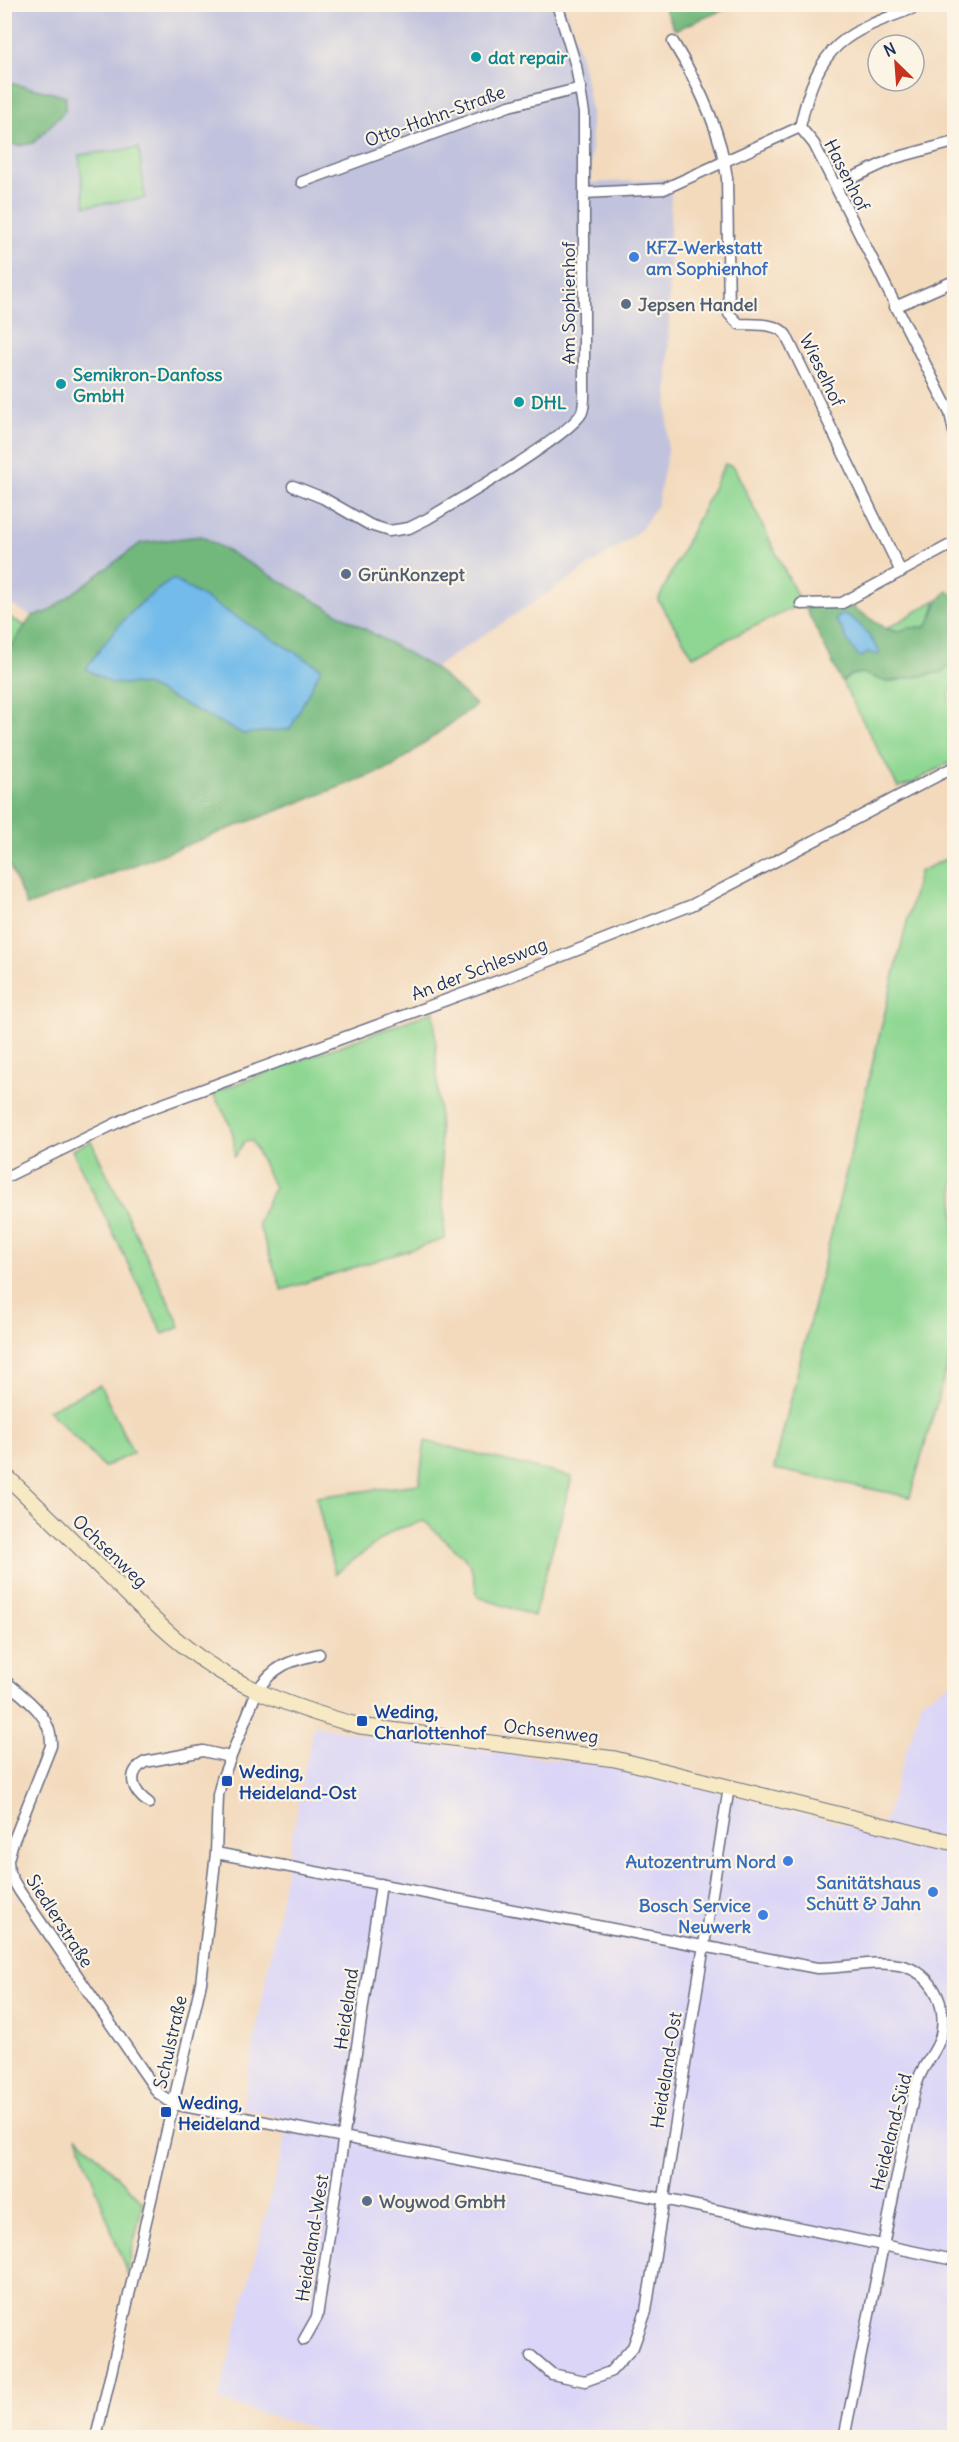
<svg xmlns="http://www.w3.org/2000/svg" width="959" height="2442" viewBox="0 0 959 2442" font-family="Delius,sans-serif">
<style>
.built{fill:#dbd6f7}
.industrial{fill:#c1c2dd}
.green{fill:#8ed792;stroke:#548378;stroke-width:1.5}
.forest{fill:#72b87c;stroke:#46746d;stroke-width:1.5;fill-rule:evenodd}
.water{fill:#72bbea;stroke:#4675a4;stroke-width:1.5}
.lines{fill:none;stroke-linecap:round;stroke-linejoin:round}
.street-casing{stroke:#676b7f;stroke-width:13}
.secondary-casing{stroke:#676b7f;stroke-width:17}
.street{stroke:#fff;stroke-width:10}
.secondary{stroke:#f6e9c3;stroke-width:15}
.culture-dot{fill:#0f9aa8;stroke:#fcf5e5;stroke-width:2}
.shop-dot{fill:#3f7fe0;stroke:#fcf5e5;stroke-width:2}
.service-dot{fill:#5c6f8a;stroke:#fcf5e5;stroke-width:2}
.transit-dot{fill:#1a4fb4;stroke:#fcf5e5;stroke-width:2}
.labels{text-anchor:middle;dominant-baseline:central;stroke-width:4.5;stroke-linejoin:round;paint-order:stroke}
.culture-label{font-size:18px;font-weight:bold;fill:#0d838f;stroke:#fcf5e5;text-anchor:start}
.street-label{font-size:18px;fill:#1b2f5e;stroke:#fcf5e5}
.shop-label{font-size:18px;font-weight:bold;fill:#366cbe;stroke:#fcf5e5;text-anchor:end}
.service-label{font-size:18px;font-weight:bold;fill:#4e5e75;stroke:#fcf5e5;text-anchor:start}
.transit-label{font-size:18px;font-weight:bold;fill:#164399;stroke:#fcf5e5;text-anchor:start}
</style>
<rect width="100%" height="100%" fill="#fcf5e5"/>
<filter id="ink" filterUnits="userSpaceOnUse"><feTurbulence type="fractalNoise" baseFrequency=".0167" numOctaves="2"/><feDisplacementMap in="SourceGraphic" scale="12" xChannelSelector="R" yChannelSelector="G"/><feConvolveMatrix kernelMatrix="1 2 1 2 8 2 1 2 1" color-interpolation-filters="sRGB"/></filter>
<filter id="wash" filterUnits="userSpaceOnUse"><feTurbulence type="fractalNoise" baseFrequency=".008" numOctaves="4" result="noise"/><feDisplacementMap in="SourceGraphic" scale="24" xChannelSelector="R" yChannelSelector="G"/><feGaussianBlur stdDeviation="1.35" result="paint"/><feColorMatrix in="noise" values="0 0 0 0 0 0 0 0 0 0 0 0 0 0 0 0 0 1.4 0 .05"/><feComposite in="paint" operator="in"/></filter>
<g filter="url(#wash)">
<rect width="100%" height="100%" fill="#f3dabd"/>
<path class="built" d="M954 1681V2437H345L218 2401 290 2120 242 2108 313 1725 370 1736 636 1770 881 1834 922 1700Z"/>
<path class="industrial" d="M4 5H564L582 61 591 110V183L671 179 667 456 657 505 642 528 627 541 434 668 201 536 141 543 46 613 32 616 5 602Z"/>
<path class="green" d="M139 148 145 198 85 206 79 155Z
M725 464 734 467 801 604 693 656 658 600Z
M936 600 930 622 925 627C910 628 901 633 886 629Z
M5 615 26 626 5 656Z
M954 663V688L949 695V702L954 706V760L912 783 898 787 842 682 851 675 862 673 887 682 942 672Z
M954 855V1342L910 1497 774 1469 919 872Z
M434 1011 445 1239 282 1290 258 1223 274 1187 252 1141 244 1142 234 1157C237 1131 225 1114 212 1093Z
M91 1141 179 1323 180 1327 163 1334 72 1150Z
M100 1385 133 1453 104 1467 48 1410Z
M425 1441 572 1477 534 1616 478 1597 470 1563 424 1521 394 1530 335 1574 316 1497 419 1484Z
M77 2136 143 2202 127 2273Z"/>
<path class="forest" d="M663 5H735L675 30Z
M5 82 66 96 65 111 33 143 18 146 5 142Z
M201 536 434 668 476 705 392 767 27 906 10 867 5 864V656L32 616 46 613 141 543ZM146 685 290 729 243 733Z
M948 591 954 596V663L942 672 887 682 862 673 851 675 842 682 805 607 849 605 886 629 898 632 907 628 925 627C938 614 929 605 948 591Z"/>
<path class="water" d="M173 579 321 668 290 729 243 734 146 685 111 683 86 669C111 632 134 604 173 579Z
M844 614C860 621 872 639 880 653L878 655 869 652 861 657C847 648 847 632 835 620L837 617Z"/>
</g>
<g filter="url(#ink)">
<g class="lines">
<defs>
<path id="street" d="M673 42C698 83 721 131 727 178L729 314 739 324C754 325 777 322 786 335L901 572
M800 127C819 39 847 32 925 4
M302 182 509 106 581 88
M835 186 895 158 954 142
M584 193 664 189 800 127 814 144 950 413 954 432
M895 307 954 281
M293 486 323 498 370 525 389 531 409 528 427 519C454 503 573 434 582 412 585 404 584 394 584 385V113L576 66 557 4
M801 604 842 603 954 543
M4 1178 133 1115 506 978 692 905 954 767
M4 1680C25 1698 53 1716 51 1746L12 1845 8 1860 9 1873 20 1892 158 2093 173 2104 663 2199 954 2260
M149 1803C133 1792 125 1774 145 1762L203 1751 230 1757
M216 1853 817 1968C858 1969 914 1946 937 1995 943 2008 944 2021 941 2035 938 2049 928 2059 922 2071 918 2078 916 2086 914 2093L844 2438
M304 2340 317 2317 381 1884
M531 2356 552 2374 585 2381 610 2372 633 2347 646 2311 729 1787
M96 2438 201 1983 216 1853 218 1795 222 1779 257 1691C274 1665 290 1661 319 1654"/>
<path id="secondary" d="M4 1474C42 1510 79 1547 116 1583 150 1616 186 1653 228 1676 269 1699 315 1714 360 1726L615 1759 954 1843"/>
</defs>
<use href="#street" class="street-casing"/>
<use href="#secondary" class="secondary-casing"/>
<use href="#street" class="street"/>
<use href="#secondary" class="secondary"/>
</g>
</g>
<g class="culture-dot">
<circle cx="476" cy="57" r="6"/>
<circle cx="61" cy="384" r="6"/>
<circle cx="519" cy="402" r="6"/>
</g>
<g class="shop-dot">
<circle cx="634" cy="257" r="6"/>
<circle cx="788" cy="1861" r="6"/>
<circle cx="933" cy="1892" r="6"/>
<circle cx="763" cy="1915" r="6"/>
</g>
<g class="service-dot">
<circle cx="626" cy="304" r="6"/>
<circle cx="346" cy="574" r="6"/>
<circle cx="367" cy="2201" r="6"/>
</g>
<g class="transit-dot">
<rect x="356" y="1715" width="12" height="12" rx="3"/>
<rect x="221" y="1775" width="12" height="12" rx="3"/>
<rect x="160" y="2106" width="12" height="12" rx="3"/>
</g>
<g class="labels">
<g class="culture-label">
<text x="488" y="57">dat repair</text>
<text x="73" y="374">Semikron-Danfoss<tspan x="73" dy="21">GmbH</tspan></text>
<text x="531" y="402">DHL</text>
</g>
<g class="street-label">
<text transform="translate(435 116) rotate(-20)">Otto-Hahn-Straße</text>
<text transform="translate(847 175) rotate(63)">Hasenhof</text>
<text transform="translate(568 303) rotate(-90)">Am Sophienhof</text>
<text transform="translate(822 370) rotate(64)">Wieselhof</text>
<text transform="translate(479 969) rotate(-21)">An der Schleswag</text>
<text transform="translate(110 1551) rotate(44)">Ochsenweg</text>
<text transform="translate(551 1731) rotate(7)">Ochsenweg</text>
<text transform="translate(60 1921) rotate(57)">Siedlerstraße</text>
<text transform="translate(346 2009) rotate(-82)">Heideland</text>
<text transform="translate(170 2042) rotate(-77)">Schulstraße</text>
<text transform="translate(666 2070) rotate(-81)">Heideland-Ost</text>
<text transform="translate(891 2132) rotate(-76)">Heideland-Süd</text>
<text transform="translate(312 2238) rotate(-81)">Heideland-West</text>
</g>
<g class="shop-label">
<text x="646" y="247" text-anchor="start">KFZ-Werkstatt<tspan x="646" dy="21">am Sophienhof</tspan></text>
<text x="776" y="1861">Autozentrum Nord</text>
<text x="921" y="1882">Sanitätshaus<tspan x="921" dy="21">Schütt &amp; Jahn</tspan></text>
<text x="751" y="1905">Bosch Service<tspan x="751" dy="21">Neuwerk</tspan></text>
</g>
<g class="service-label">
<text x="638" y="304">Jepsen Handel</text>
<text x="358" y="574">GrünKonzept</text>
<text x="379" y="2201">Woywod GmbH</text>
</g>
<g class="transit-label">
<text x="374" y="1711">Weding,<tspan x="374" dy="21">Charlottenhof</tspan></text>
<text x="239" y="1771">Weding,<tspan x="239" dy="21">Heideland-Ost</tspan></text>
<text x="178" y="2102">Weding,<tspan x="178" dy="21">Heideland</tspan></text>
</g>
</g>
<rect width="959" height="2442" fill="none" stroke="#fcf5e5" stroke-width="24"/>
<g transform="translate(896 63) rotate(335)"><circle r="28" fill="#fcf5e5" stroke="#a2a6af" stroke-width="1.5"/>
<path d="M0-4.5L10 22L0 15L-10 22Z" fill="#c8321e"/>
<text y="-9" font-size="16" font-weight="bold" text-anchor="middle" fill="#1b2f5e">N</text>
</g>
</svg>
